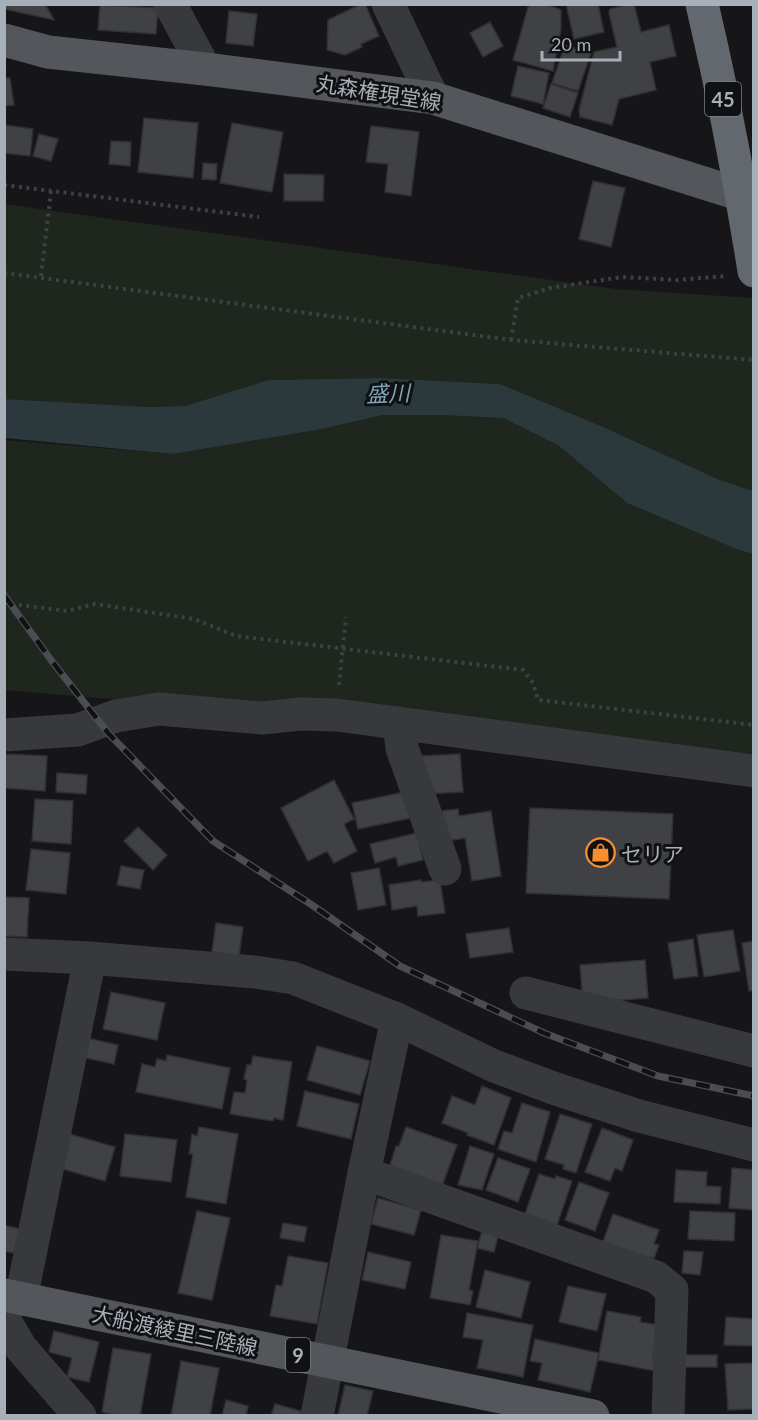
<svg xmlns="http://www.w3.org/2000/svg" width="758" height="1420" viewBox="0 0 758 1420" font-family="Lato,'Noto Sans JP',sans-serif">
<style>
.green{fill:#1e261e}
.water{fill:#2b383c}
.building{fill:#404145;stroke:#303134;stroke-width:1.5}
.lines{fill:none;stroke-linecap:round;stroke-linejoin:round}
.path{stroke:#3d4044;stroke-width:4;stroke-dasharray:3 4.5;stroke-linecap:butt}
.minor{stroke:#37393d;stroke-width:33}
.major{stroke:#53575c;stroke-width:33}
.highway{stroke:#63686e;stroke-width:33}
.rail-casing{stroke:#4a4d52;stroke-width:7}
.rail{stroke:#111113;stroke-width:4.5;stroke-dasharray:14;stroke-linecap:butt}
.labels{text-anchor:middle;dominant-baseline:central;stroke-width:6;stroke-linejoin:round;paint-order:stroke}
.shield{fill:#111113;stroke:#7a8086;stroke-width:1.5}
.shield-label{font-size:20px;font-weight:bold;fill:#a7b0b8}
.street-label{font-size:21px;fill:#a7b0b8;stroke:#111113}
.poi-label{font-size:21px;fill:#a7b0b8;stroke:#111113;text-anchor:start}
.water-label{font-size:22px;font-style:italic;fill:#7da5b5;stroke:#111113}
</style>
<rect width="100%" height="100%" fill="#161618"/>
<path class="green" d="M4 204 615 289 753 298V491L720 480 601 426 500 384 380 378 268 380 185 406 150 407 5 399Z
M383 415H442L503 418 559 446 627 503 736 549 753 554V754L5 690 4 440 173 454 322 429Z"/>
<path class="water" d="M380 378 500 384 601 426 720 480 753 491V554L736 549 627 503 559 446 503 418 442 415H383L322 429 173 454 5 438V399L150 407 185 406 268 380Z"/>
<path class="building" d="M4 4H45L54 20 4 9Z
M361 4H365L379 36 361 44 362 47 345 55 327 50 328 20Z
M529 4H546L561 10V29L553 71 513 60Z
M566 4H598L604 32 574 39Z
M629 4H634L641 32 669 25 676 56 650 62 656 90 619 99 612 125 580 117 579 110 594 52 617 47 609 13 610 9Z
M100 5 158 8 156 34 98 30Z
M229 11 257 14 253 46 226 43Z
M490 22 503 46 483 57 470 33Z
M565 45 591 53 578 91 552 83Z
M518 66 549 73 543 104 511 96Z
M4 78H10L14 105 4 106Z
M551 84 578 93 570 117 543 108Z
M144 118 198 123 193 178 138 172Z
M232 123 283 132 272 192 220 183Z
M4 125 33 129 30 156 4 153Z
M371 126 419 132 411 196 385 192 388 164 366 162Z
M39 134 58 139 51 161 33 156Z
M111 141 131 142 130 166 109 164Z
M203 163 217 164 216 180 202 179Z
M284 174 324 175 323 201H284Z
M593 181 625 188 611 247 579 239Z
M4 754 47 756 45 791 4 788Z
M460 754 463 792 423 794 420 756Z
M57 773 87 775 86 794 56 792Z
M334 780 354 819 344 824 357 851 334 863 327 851 308 861 281 808Z
M405 792 411 818 358 829 352 803Z
M35 799 73 801 71 844 32 841Z
M530 808 673 814 669 899 526 893Z
M458 809 459 816 491 811 501 876 472 881 465 838 447 841 442 811Z
M138 827 167 855 153 870 124 841Z
M417 833 423 860 398 866 396 857 375 863 370 844Z
M31 849 70 853 66 894 26 890Z
M121 866 144 870 140 889 117 885Z
M379 868 386 905 358 910 351 873Z
M421 880V882L440 880 445 913 418 916 417 906 392 910 389 885Z
M4 897 29 898 27 937 4 936Z
M216 923 243 927 239 956 212 952Z
M509 928 513 952 470 958 466 934Z
M733 930 740 971 704 977 697 935Z
M693 939 698 976 674 979 668 943Z
M754 941V990L749 991 742 943Z
M645 960 648 998 583 1003 580 965Z
M111 992 165 1003 157 1040 103 1029Z
M87 1038 118 1045 114 1064 82 1057Z
M317 1046 370 1061 360 1095 307 1080Z
M167 1055 230 1068 222 1109 136 1092 142 1064 155 1067 157 1059 166 1061Z
M253 1056 292 1062 283 1120 274 1118 273 1121 230 1114 234 1092 245 1093 247 1080 244 1079 247 1065H251Z
M482 1086 511 1098 494 1145 467 1135 468 1133 442 1123 452 1096 475 1105Z
M305 1091 359 1104 351 1139 297 1126Z
M522 1103 550 1112 536 1162 498 1149 504 1131 512 1133Z
M560 1114 592 1124 576 1173 563 1169 564 1165 545 1159Z
M199 1127 238 1134 226 1204 186 1197 193 1154H189L192 1134 197 1136Z
M406 1127 457 1145 441 1189 388 1171 396 1146H399Z
M602 1128 633 1140 622 1171 615 1168 610 1181 585 1172Z
M69 1134 115 1147 105 1181 59 1168Z
M125 1134 177 1140 171 1182 120 1176Z
M470 1146 494 1154 482 1190 458 1185Z
M498 1158 530 1169 518 1202 486 1190Z
M732 1168 754 1170V1210L729 1208Z
M676 1170 707 1172 706 1186 721 1187 720 1204 674 1202Z
M539 1174 555 1179 556 1176 572 1181 557 1225 525 1214Z
M579 1182 609 1193 595 1231 565 1220Z
M378 1198 421 1210 414 1235 371 1224Z
M197 1211 230 1218 212 1300 178 1293Z
M690 1211 735 1213 734 1241 688 1239Z
M613 1214 659 1230 654 1244 659 1245 654 1258 650 1257 645 1269 599 1253Z
M283 1223 307 1227 304 1242 280 1238Z
M4 1225 20 1229 14 1253 4 1251Z
M483 1228 499 1232 494 1252 477 1248Z
M441 1235 478 1241 469 1290 473 1291 470 1305 430 1298Z
M684 1251 703 1252 700 1275 682 1273Z
M368 1252 411 1262 405 1289 362 1280Z
M288 1256 328 1263 317 1324 270 1316 276 1285 282 1286Z
M485 1270 530 1282 521 1318 476 1307Z
M568 1286 606 1294 597 1331 559 1322Z
M607 1311 641 1317 640 1322 659 1325 653 1360 663 1362 660 1372 598 1360Z
M467 1313 533 1325 523 1377 477 1368 483 1340 463 1337Z
M726 1317 754 1319 753 1346 724 1345Z
M54 1331 99 1342 89 1382 67 1377 72 1358 49 1352Z
M535 1339 599 1353 590 1392 538 1380 542 1363 530 1361Z
M113 1348 151 1354 140 1416H121L102 1412Z
M684 1355H717V1367H684Z
M181 1361 219 1368 210 1416H171Z
M754 1363V1409L728 1410 725 1364Z
M345 1385 373 1391 367 1416H338Z
M226 1400 248 1406 246 1416H222Z
M275 1404 301 1411 300 1416H271Z"/>
<g class="lines">
<path class="path" d="M4 185 259 217
M4 273 511 340 754 360
M41 276 51 191
M511 340 518 298 550 288 622 277 677 280 727 276
M4 603 67 611 95 604 194 619 236 636 523 670 533 683 538 700 754 725
M339 685 346 617"/>
<path class="minor" d="M170 4 205 69
M388 4 433 98
M399 723 402 748 445 869
M4 735 78 730 116 716 159 709 262 718 301 714 337 715 754 771
M4 954 90 958 255 972 293 978 397 1019 494 1066 556 1089 639 1116 754 1145
M526 993 754 1051
M364 1173 656 1277 672 1290 668 1416
M21 1299 90 958
M4 1319 21 1348 80 1416
M317 1416 364 1173 397 1019"/>
<path class="major" d="M4 40 48 52 205 69 433 98 742 195
M4 1295 593 1416"/>
<path class="highway" d="M702 4C723 93 740 182 754 271"/>
<defs>
<path id="rail" d="M4 595 51 660 108 733 213 841 309 903 400 966 544 1033 658 1076 754 1096"/>
</defs>
<use href="#rail" class="rail-casing"/>
<use href="#rail" class="rail"/>
</g>
<defs>
<symbol id="shop-ring" viewBox="-11 -11 22 22"><circle r="9.5" fill="#111113" stroke="#f88e2e" stroke-width="1.5"/><path d="M-5-2.5h2.3a2.7 3.5 0 0 1 5.4 0H5L5.5 6h-11ZM-1.5-2.5h3a1.5 2.3 0 0 0-3 0Z" fill="#f88e2e"/></symbol>
</defs>
<g fill-rule="evenodd">
<use href="#shop-ring" x="584" y="836" width="33" height="33"/>
</g>
<g class="labels">
<g class="shield">
<rect x="705" y="82" width="36" height="34" rx="4.5"/>
<rect x="286" y="1338" width="24" height="34" rx="4.5"/>
</g>
<g class="shield-label">
<text x="723" y="99">45</text>
<text x="298" y="1355">9</text>
</g>
<g class="street-label">
<text transform="translate(379 92) rotate(9)">丸森権現堂線</text>
<text transform="translate(175 1330) rotate(12)">大船渡綾里三陸線</text>
</g>
<g class="poi-label">
<text x="621" y="853">セリア</text>
</g>
<g class="water-label">
<text transform="translate(388 393) rotate(-2)">盛川</text>
</g>
</g>
<rect width="758" height="1420" fill="none" stroke="#a7b0b8" stroke-width="12"/>
<path d="M542 51v9h78v-9" fill="none" stroke="#a7b0b8" stroke-width="3"/>
<text x="551" y="51" font-size="18" fill="#a7b0b8" stroke="#111113" stroke-width="4.5" paint-order="stroke">20 m</text>
</svg>
